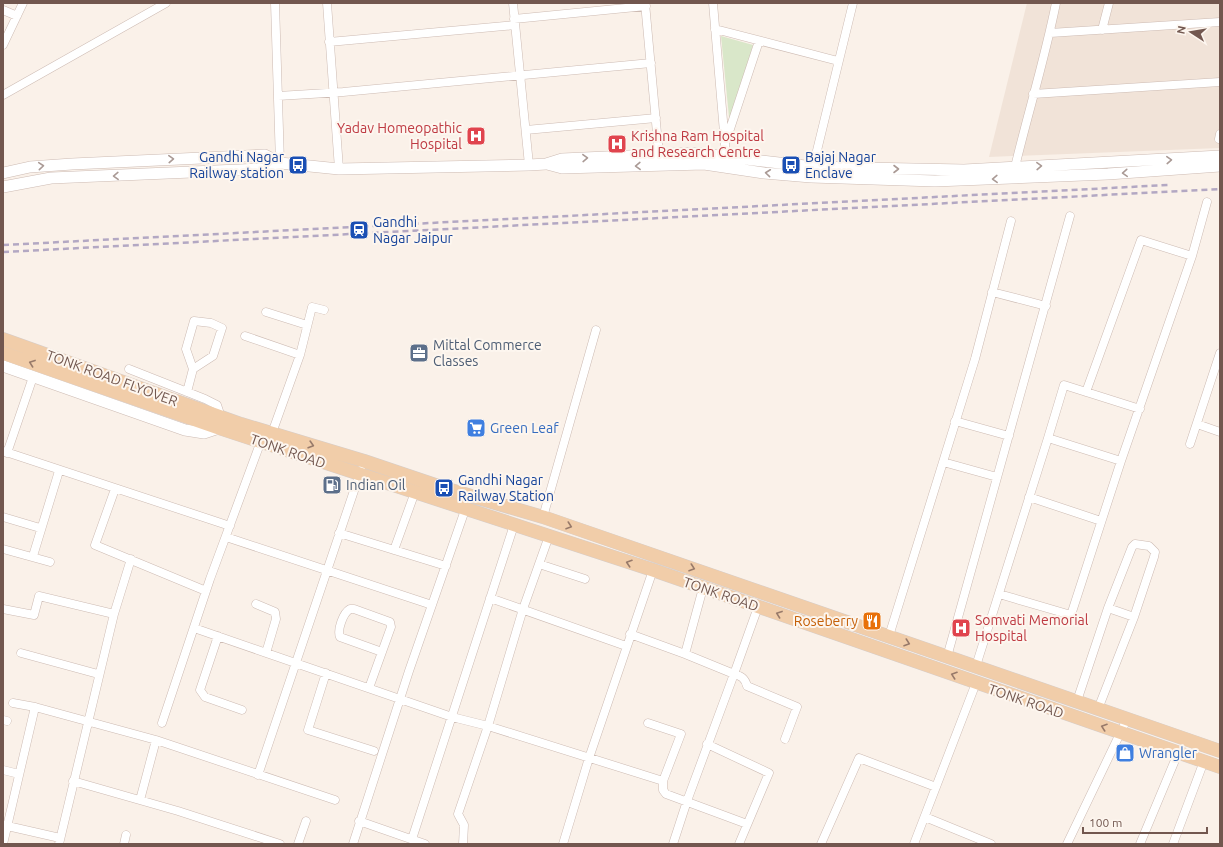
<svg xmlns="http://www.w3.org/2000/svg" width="1223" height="847" viewBox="0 0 1223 847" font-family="Ubuntu,sans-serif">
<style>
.residential{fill:#f1e3d8}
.green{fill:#d9e7c9}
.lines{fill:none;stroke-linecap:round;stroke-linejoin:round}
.minor-casing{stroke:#cdbbb3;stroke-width:9}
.tertiary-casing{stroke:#cdbbb3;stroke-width:12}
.primary-casing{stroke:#d5cdca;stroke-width:14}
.minor{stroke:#fff;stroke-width:8}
.tertiary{stroke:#fff;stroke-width:11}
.primary{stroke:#f1cda9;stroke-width:13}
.rail{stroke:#b3a8c3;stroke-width:2.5;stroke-dasharray:6 4;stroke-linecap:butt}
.oneway{stroke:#aa9a95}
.oneway2{stroke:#987a6a}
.labels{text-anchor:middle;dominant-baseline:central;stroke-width:4;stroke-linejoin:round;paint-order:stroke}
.health-label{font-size:14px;fill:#be3a42;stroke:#fdf6ef;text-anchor:start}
.transit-label{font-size:14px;fill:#164399;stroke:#fdf6ef;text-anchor:start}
.service-label{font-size:14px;fill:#4e5e75;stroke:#fdf6ef;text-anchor:start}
.street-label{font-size:14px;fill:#72574f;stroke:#fdf6ef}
.shop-label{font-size:14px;fill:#366cbe;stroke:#fdf6ef;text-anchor:start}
.food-label{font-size:14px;fill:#c56008;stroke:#fdf6ef;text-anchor:end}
</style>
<rect width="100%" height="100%" fill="#faf1e9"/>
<path class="residential" d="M1027 3H1220V148L989 157Z"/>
<path class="green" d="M721 36 753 45 730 127Z"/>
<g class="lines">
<defs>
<path id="minor" d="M275 3 280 163
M327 3 339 169
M513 3 529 165
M645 3 659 155
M713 3 726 156
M3 10 17 16
M514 19 646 6
M715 29 838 61
M1102 30 1109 3
M1050 33 1220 22
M329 42 515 25
M3 45 23 3
M1033 94 1220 82
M3 95 166 3
M278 96 343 92 651 63
M526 130 656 118
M1219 139 1220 134
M726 141 759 41
M1015 167C1028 113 1045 58 1056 3
M812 171 853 3
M992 292 1046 306
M266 312 307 325
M245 336 300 355
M129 369 205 399 217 405 221 417
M187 392 193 369 186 349 194 321 211 323 222 328 213 356 193 369
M1086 392 1141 240 1192 256
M955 421 1009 436
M1197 424 1220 432
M272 433 300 355 312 307 324 310
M1048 438 1064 385 1140 409
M1190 444 1220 353
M3 451 230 526
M7 453 33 377
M943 462 997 477
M115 489 95 545 206 591
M1029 497 1101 521
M3 517 40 528
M543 517 596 330
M339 533 446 566
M226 537 432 605
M3 549 50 562
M394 550 415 492
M33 556 59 471
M539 564 585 579
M703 588 685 654 734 674 758 607
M999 594 1071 615 1121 461 1192 256 1207 202
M490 598 626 646
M256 604 275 612 276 619 266 653
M1108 608 1134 617
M3 609 34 615 39 596 114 614
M194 628 452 717 488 726 663 781V790L666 794 747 824
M630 634 685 654
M218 636 200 690 205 697 242 710
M889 636 975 359 1011 221
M21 653 98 674
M947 657 1070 216
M976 666 1048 438 1121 461
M326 673 308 730 374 751
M369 688 391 627 390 622 354 609H350C343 613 337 630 340 637L382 652
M1077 701 1108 608 1132 547 1135 544 1149 546 1155 552 1154 557 1134 617 1098 709
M13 703 35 707 156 740 335 800
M3 720 7 721
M162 723 210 579 261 441
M648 723 681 734 663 781
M707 744 769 773 739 844
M3 770 19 774
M258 775 361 470
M73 781 178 811 280 844
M140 800 156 740
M925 817 991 844
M359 821 425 844
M3 825 60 838
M412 839 514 525
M3 844 35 707
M59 844 114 614 131 559
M124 844 126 835
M298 844 306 821
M353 844 409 671 465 510
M463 844 464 825 458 814 488 726 523 609 549 536
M563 844 589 758 653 570
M673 844 687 801 734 674C741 676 745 678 747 686L797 707 785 739
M821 844 859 758 936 787
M914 844 976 683
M1067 844 1127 719
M1140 844 1178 753
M1173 844 1204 761"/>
<path id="tertiary" d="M547 164 562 168 704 164 764 173 811 177 935 181 1108 174 1220 166
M3 173 30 167 72 164 265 155 280 163
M3 187 51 178 264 169 280 163 339 169 529 165 546 164 562 159 694 153 814 167 964 170 1220 156
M3 366 185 430 204 433 219 428"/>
<path id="primary" d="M3 339 241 424 364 461 444 488 543 517 1220 751
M3 353 219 428 653 570 1220 767"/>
</defs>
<use href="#minor" class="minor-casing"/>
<use href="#tertiary" class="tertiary-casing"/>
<use href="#primary" class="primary-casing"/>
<use href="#minor" class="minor"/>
<use href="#tertiary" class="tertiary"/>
<use href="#primary" class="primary"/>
<path class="rail" d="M3 245 1168 185
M3 252 1220 189"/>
</g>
<defs><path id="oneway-chevron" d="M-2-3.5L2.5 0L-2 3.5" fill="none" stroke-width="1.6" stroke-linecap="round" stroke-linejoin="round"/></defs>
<g class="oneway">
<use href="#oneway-chevron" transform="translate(585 158) rotate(-2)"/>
<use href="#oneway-chevron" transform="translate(171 159) rotate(-3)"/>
<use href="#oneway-chevron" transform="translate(1169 160) rotate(-3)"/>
<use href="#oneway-chevron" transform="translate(41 166) rotate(-5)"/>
<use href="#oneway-chevron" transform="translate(638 166) rotate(178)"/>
<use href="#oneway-chevron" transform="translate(1039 166) rotate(-2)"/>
<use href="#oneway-chevron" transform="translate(896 169)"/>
<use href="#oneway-chevron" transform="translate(768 173) rotate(-174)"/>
<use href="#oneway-chevron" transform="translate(1125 173) rotate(176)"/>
<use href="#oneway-chevron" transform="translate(116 176) rotate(178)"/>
<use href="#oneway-chevron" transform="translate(995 179) rotate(178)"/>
</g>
<g class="oneway2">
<use href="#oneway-chevron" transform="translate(32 363) rotate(-160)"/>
<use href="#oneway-chevron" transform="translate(311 445) rotate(17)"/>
<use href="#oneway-chevron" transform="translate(569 526) rotate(19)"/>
<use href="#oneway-chevron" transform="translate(629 563) rotate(-162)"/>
<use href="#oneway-chevron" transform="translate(692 568) rotate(19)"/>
<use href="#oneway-chevron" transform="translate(779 614) rotate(-160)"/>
<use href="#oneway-chevron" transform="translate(907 643) rotate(19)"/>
<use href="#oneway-chevron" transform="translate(954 675) rotate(-161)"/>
<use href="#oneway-chevron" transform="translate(1104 727) rotate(-161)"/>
</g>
<defs>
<symbol id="hospital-square" viewBox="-11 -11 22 22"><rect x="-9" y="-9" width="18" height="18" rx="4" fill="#e0444e" stroke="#fdf6ef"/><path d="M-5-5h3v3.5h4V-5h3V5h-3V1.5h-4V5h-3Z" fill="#fff"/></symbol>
<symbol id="bus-square" viewBox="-11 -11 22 22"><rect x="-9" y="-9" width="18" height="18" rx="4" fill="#1a4fb4" stroke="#fdf6ef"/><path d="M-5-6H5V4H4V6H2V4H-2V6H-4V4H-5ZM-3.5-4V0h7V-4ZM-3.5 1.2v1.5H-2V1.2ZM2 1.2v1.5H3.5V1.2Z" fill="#fff"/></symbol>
<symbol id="station-square" viewBox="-11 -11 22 22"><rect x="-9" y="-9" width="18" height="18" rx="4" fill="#1a4fb4" stroke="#fdf6ef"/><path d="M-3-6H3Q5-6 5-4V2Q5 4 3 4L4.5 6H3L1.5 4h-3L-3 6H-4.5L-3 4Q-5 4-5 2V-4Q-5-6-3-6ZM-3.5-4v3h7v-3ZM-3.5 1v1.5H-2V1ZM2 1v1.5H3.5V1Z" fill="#fff"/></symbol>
<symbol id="office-square" viewBox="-11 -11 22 22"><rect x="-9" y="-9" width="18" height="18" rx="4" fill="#5c6f8a" stroke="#fdf6ef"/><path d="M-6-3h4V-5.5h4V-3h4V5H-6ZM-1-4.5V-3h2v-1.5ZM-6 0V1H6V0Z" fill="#fff"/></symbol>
<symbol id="supermarket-square" viewBox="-11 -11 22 22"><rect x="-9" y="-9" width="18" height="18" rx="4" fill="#3f7fe0" stroke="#fdf6ef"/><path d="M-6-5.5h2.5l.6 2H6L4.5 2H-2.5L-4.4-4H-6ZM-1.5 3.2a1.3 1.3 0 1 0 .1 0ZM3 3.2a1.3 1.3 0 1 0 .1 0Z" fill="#fff"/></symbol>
<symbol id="fuel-square" viewBox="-11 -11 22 22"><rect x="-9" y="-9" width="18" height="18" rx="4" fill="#5c6f8a" stroke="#fdf6ef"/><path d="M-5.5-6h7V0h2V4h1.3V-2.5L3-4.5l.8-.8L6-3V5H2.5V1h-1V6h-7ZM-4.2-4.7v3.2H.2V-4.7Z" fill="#fff"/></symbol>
<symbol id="restaurant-square" viewBox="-11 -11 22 22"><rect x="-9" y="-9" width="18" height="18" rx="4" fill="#e8710a" stroke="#fdf6ef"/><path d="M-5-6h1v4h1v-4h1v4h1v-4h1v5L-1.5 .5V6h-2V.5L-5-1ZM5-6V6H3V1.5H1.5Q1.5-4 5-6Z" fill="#fff"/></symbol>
<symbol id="shop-square" viewBox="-11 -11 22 22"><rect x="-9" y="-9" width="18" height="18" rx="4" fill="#3f7fe0" stroke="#fdf6ef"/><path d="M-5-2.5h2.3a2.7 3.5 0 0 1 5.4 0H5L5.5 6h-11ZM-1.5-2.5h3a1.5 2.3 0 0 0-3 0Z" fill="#fff"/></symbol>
</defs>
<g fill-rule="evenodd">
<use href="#hospital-square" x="465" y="125" width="22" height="22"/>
<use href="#hospital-square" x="606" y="133" width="22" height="22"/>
<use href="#bus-square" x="287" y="154" width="22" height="22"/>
<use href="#bus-square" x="780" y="154" width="22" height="22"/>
<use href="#station-square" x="348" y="219" width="22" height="22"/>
<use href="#office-square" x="408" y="342" width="22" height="22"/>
<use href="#supermarket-square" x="465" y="417" width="22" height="22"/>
<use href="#fuel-square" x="321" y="474" width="22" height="22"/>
<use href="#bus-square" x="433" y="477" width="22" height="22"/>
<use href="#restaurant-square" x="861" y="610" width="22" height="22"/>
<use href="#hospital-square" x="950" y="617" width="22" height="22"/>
<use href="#shop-square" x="1114" y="742" width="22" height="22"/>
</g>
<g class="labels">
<g class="health-label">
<text x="462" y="128" text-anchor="end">Yadav Homeopathic<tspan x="462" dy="16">Hospital</tspan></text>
<text x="631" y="136">Krishna Ram Hospital<tspan x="631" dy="16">and Research Centre</tspan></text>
<text x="975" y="620">Somvati Memorial<tspan x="975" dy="16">Hospital</tspan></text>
</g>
<g class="transit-label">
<text x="284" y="157" text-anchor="end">Gandhi Nagar<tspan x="284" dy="16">Railway station</tspan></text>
<text x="805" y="157">Bajaj Nagar<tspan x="805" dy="16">Enclave</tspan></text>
<text x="373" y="222">Gandhi<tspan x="373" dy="16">Nagar Jaipur</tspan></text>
<text x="458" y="480">Gandhi Nagar<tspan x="458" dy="16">Railway Station</tspan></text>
</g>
<g class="service-label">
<text x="433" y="345">Mittal Commerce<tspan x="433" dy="16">Classes</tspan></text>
<text x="346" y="485">Indian Oil</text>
</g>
<g class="street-label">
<text transform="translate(112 378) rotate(20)">TONK ROAD FLYOVER</text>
<text transform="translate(288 451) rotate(19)">TONK ROAD</text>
<text transform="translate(721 594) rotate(19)">TONK ROAD</text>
<text transform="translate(1026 701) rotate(19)">TONK ROAD</text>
</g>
<g class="shop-label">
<text x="490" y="428">Green Leaf</text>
<text x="1139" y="753">Wrangler</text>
</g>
<g class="food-label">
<text x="858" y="621">Roseberry</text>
</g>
</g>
<rect width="1223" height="847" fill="none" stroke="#72574f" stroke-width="8"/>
<g transform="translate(1191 32) rotate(282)" stroke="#fdf6ef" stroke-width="3" paint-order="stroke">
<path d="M0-3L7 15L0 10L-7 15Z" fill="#72574f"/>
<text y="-6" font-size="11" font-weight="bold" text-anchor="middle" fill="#72574f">N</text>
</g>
<path d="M1083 827v6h124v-6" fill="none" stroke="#72574f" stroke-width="2"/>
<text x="1089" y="827" font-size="12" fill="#72574f" stroke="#fdf6ef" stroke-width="3" paint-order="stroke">100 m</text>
</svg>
